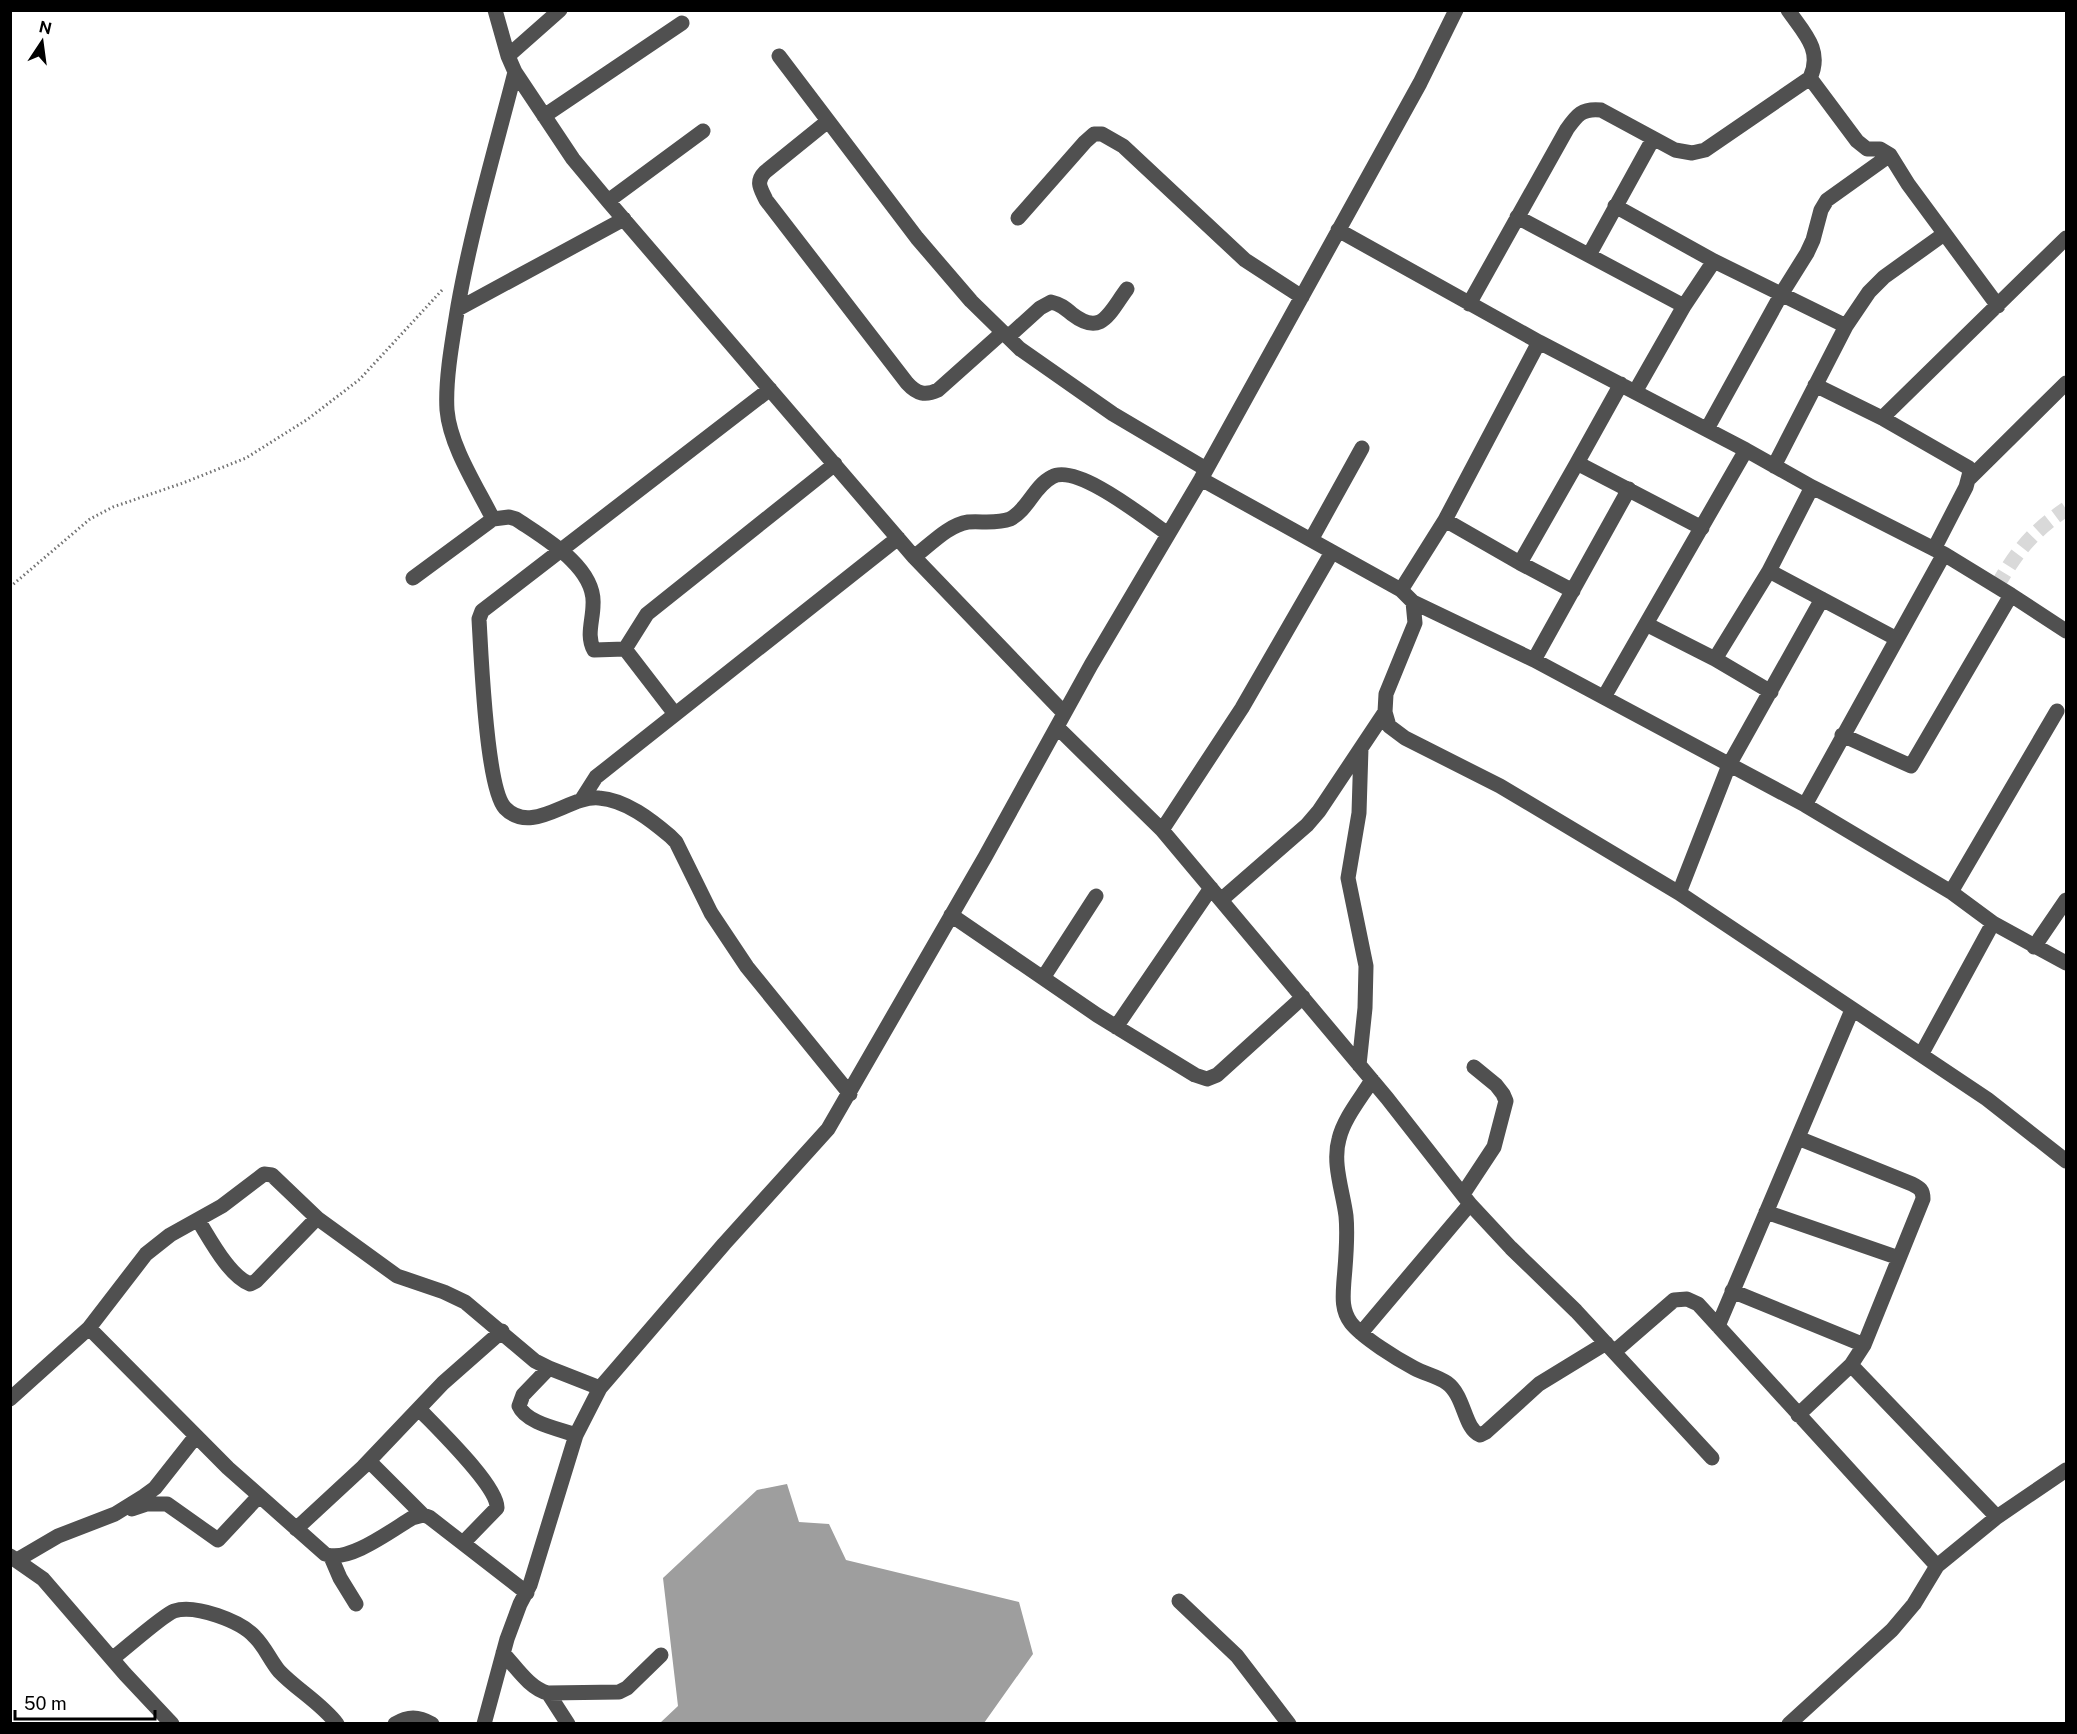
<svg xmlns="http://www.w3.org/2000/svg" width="2077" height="1734" viewBox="0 0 2077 1734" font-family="'Public Sans',sans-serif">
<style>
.water{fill:#9e9e9e}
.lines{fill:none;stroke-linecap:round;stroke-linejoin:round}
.minor-tunnel{stroke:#d9d9d9;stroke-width:15;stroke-dasharray:15 8;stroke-linecap:butt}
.path{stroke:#727272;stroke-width:3;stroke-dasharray:1.5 3;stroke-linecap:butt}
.minor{stroke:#505050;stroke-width:15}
</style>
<rect width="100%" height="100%" fill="#fff"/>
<path class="water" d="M787 1484 799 1522 829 1524 846 1560 1019 1602 1033 1654 984 1723H660L678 1706 663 1578 757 1490Z"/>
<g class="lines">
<path class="minor-tunnel" d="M1997 586C2017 551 2032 532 2066 509"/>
<path class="path" d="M10 587 90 519 113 507 183 483 246 458 308 419 360 379 444 288"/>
<path class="minor" d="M495 10 508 56 515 72 573 159 608 201 914 557 1064 713
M508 56 560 10
M779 56 917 238 971 301 1020 349 1113 414 1206 469
M1810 78 1857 141 1867 149H1880L1890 155 1908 184 1998 306
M544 116 682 23
M828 121 765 172C755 182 761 189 766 200L907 383C917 394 925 396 938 390L1003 332
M608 201 703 131
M1615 206 1714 261 1846 326
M1517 217 1684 306
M1018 218 1085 142 1094 134H1102L1123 146 1245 260 1302 297
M1338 230 1539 342 1746 450 1812 487 1944 554 1805 805 1534 660 1413 602
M1589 255 1653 139
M1469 304 1567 129C1577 115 1582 108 1601 110L1675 150 1692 153 1705 150 1810 78C1823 50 1804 33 1788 10
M458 309 624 219
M1008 337 1040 308 1051 302C1060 304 1065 308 1072 314 1102 337 1109 313 1127 289
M1815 385 1882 418 1969 468 1970 472 1966 487 1934 549
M770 389 482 611 479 619C481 652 486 788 505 808 532 836 569 795 599 798 626 800 651 820 670 836L676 842 711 913 747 967 850 1094
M1635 392 1684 306 1714 261
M1882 418 2066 238
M1707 429 1782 293 1807 253 1813 240 1821 210 1827 200 1890 155
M1577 463 1621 384
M1774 466 1846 326 1869 292 1884 277 1944 234
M1970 478 2066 383
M1201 479 1401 590 1413 602 1415 623 1386 694 1385 712 1389 726 1405 738 1500 786 1679 893 1987 1099 2066 1161
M1812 487 1769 571 1897 639
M493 519C477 487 450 446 447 410 445 379 453 337 458 306 472 227 495 150 515 72
M1445 520 1520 563 1577 463 1702 528
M1311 540 1362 448
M914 557C930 545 948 525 968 522 982 521 997 524 1010 519 1028 510 1034 486 1052 477 1077 463 1146 519 1168 534
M1520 563 1573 591
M413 578 493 519 509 517 516 519C544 538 596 567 593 605 593 620 586 636 594 650L625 649 675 714
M1401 590 1445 520 1539 342
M2011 595 2066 631
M1646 624 1715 659 1771 692
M625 649 647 614 835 464
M1715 659 1769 571
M1534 660 1629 489
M1604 697 1746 450
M1057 727 1162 830 1387 1098 1470 1204 1511 1248 1576 1311 1712 1458
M1842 735 1911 766 2011 595 1944 554
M582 799 596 777 898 538
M1805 805 1951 892 1993 923 2066 963
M1162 830 1242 708 1332 552
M1951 892 2057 711
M1679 893 1729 765 1822 599
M1221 900 1307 825 1319 811 1385 712
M951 915 1097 1015 1195 1075 1207 1079 1217 1075 1303 997
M2034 947 2066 900
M1043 978 1096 896
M1116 1027 1211 888
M1921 1055 1993 923
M1359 1065 1365 1008 1366 966 1348 878 1359 813 1361 748
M1372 1080C1361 1098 1344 1118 1339 1139 1332 1163 1343 1192 1346 1216 1348 1237 1346 1258 1344 1280 1343 1295 1341 1310 1351 1323 1363 1338 1397 1359 1414 1368 1425 1374 1437 1376 1447 1383 1465 1396 1464 1429 1480 1435L1486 1432 1539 1384 1606 1343
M1798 1138 1912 1184C1920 1188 1923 1190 1923 1199L1864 1345 1851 1365 1798 1415
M1463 1194 1494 1147 1506 1101 1503 1094 1496 1085 1474 1067
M1766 1212 1899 1258
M198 1220C210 1239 229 1276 250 1284L256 1281 317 1218
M1732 1291 1864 1345
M1718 1326 1852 1010
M89 1328 228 1468 325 1554C347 1564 392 1530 412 1518L423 1515 429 1517 527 1593
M1361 1333 1470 1204
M1614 1352 1674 1300 1687 1299 1698 1304 1937 1566
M1851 1365 1997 1517
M549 1368 523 1395 519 1406C526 1423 559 1429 576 1435
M10 1399 89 1328 146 1254 170 1235 222 1206 264 1174 272 1175 317 1218 397 1276 444 1292 465 1302 535 1361 549 1368 600 1388
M419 1409C436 1427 498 1486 497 1508L463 1543
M369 1461 423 1515
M132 1509 147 1504H167L218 1540 259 1496
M296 1529 363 1467 443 1383 502 1331
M10 1556 43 1579 125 1674 172 1724
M331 1557 340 1578 356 1604
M17 1560 58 1536 115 1514 144 1496 155 1488 196 1436
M1179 1601 1237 1656 1289 1724
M503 1653C516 1667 530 1689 548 1693L619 1692 627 1688 661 1655
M112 1659C124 1650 163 1615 174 1611 195 1604 241 1621 255 1637 265 1647 270 1660 279 1671 297 1690 321 1703 337 1724
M548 1693 568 1724
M395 1724C408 1716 418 1716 432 1724
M484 1724 507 1639 520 1604 530 1585 576 1435 600 1388 724 1244 828 1129 985 857 1091 665 1201 479 1420 83 1456 10
M1789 1724 1892 1630 1914 1604 1937 1566 1997 1517 2066 1470"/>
</g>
<rect width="2077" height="1734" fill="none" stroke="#000000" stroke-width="24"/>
<g transform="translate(42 42) rotate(13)" stroke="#ffffff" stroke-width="4.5" paint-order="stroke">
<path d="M0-4.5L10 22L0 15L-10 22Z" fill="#000000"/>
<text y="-9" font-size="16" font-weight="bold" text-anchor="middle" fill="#000000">N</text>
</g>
<path d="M15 1710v9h140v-9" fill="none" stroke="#000000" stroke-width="3"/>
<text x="24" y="1710" font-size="18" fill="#000000" stroke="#ffffff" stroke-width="4.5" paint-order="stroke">50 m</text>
</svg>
